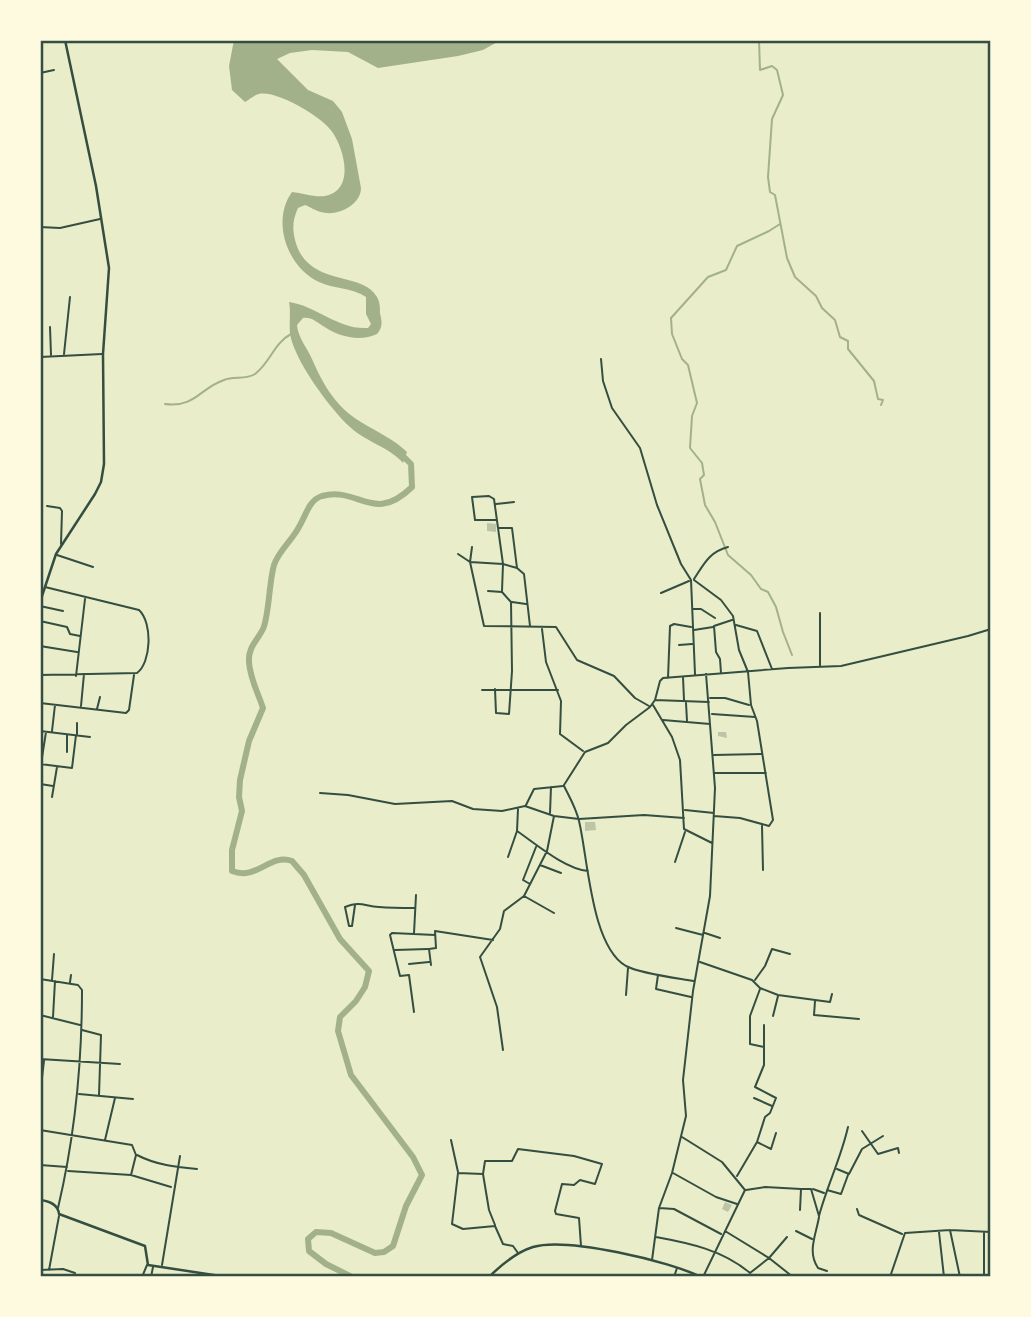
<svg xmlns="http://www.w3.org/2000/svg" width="1031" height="1317" viewBox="0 0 1031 1317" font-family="'Source Serif 4',serif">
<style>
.water{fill:#a3b18a}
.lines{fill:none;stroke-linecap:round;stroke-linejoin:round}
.stream{stroke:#a3b18a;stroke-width:2}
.river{stroke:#a3b18a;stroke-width:6}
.building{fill:#bcc5a7}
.minor{stroke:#344e41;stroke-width:2}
.tertiary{stroke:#344e41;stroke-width:2}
.secondary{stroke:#344e41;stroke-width:2.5}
.neatline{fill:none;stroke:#344e41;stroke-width:2.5}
</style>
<rect width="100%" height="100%" fill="#e9edc9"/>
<path class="water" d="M234 40H501L483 50 458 56 378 68 348 52 312 50 290 53 277 59 308 90 333 101 342 112 352 139 361 188C361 205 337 217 321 212 316 211 310 207 305 205L298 208C293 219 292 227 295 240 307 288 362 270 377 297 380 302 380 308 380 313 382 322 383 327 377 334 360 342 339 337 323 326 316 322 312 317 303 318L297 325C298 338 307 347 312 359 323 385 337 408 361 422 377 432 394 439 407 452L403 463C389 447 366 442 350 427 331 410 293 359 290 333 289 323 291 312 289 302 317 306 338 330 368 328L371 324 366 314V297C351 287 334 289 319 282 287 267 271 221 292 192 304 193 318 199 329 195 354 186 344 150 333 133 324 118 277 90 259 94 254 95 249 100 245 102L232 90 229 66Z"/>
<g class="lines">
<path class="stream" d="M759 40 760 70 772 66 777 70 783 95 772 119 768 177 770 192 775 195 787 258 795 277 816 296 822 308 835 320 840 337 848 341V349L874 381 878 399 883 400 881 405
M780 224 769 231 737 246 726 270 708 277 671 318 672 334 682 359 688 365 697 403 692 416 690 448 702 463 704 475 700 479 705 505 715 522 728 555 751 575 761 589 768 592 776 607 783 632 792 655
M165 404C195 408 200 388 224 380 234 376 246 380 255 374 270 363 274 343 291 334"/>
<path class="river" d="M352 1277 326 1264 309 1251 308 1239 316 1232 331 1233 375 1253 384 1252 393 1246 406 1206 422 1175 413 1157 351 1075 338 1031 340 1017 356 1001 365 987 369 971 340 939 304 875 292 861C270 853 257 881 232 871V850L242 811 239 797 240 780 249 741 263 708C258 693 250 678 249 662 248 647 257 641 263 629 269 616 269 582 274 565 279 550 293 540 300 525 306 515 309 500 322 496 359 486 373 525 412 487L411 464 400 453"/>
</g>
<path class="building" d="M487 523 496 524V532L487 531Z
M718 732H726L727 738 718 736Z
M585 822H595L596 830 585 831Z
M725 1202 732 1205 728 1212 722 1209Z"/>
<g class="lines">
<path class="minor" d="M40 73 54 70
M40 227 60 228 100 219
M50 327 51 355
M64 354 70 297
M601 359 603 381 612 408 640 448 657 505 681 564 691 580 695 674
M496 504 514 502
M47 506 60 508 62 511 61 544
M497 520H475L472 497 489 496 494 499 503 564 517 568 524 574 530 626
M499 528H512L517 568
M472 547 470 562 503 564 502 591
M458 554 470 562 484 626 556 627 577 660 614 676 635 698 649 706
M57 555 93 567
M694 579C704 564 709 552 728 547
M694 580 721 600 733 616 739 650 748 672 751 705 757 721 773 820 769 826 740 818 714 816
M488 591 502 592 511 602 512 671 509 714 496 713 495 689
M661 593 689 581
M512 602 526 604
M40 606 63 611
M692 609H701L715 618
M820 613V665
M40 621 67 627 70 634 80 636
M736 625 757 631 772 669
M542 629 546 662 561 701 560 734 583 751
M694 630 713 627
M679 645 692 644
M40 646 77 652
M721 673 720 659 716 652 714 626 732 620
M40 675 137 673C151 663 153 623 139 610L45 587
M76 676 85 599
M683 677 684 700
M668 678 670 626 674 624 691 627
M482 690H558
M710 698H725L749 705
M655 700 709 702
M40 703 126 713 129 710 134 675
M686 703 687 721
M653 705 672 737 680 760 684 829 712 843
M81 706 84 674
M97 709 100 697
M712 714 755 717
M663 720 710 724
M40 731 90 737
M52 731 55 705
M77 734V723
M67 735V752
M714 755 761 754
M40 764 72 768 76 735
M41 764 46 732
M715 773H766
M40 784 53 786
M564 785 585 752 608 743 626 725 650 707 655 700 660 681 663 678 788 668 841 666 968 636 991 629
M564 786C570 798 576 808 579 821 588 858 591 946 626 966 641 974 677 978 694 981
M320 793 348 795 395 804 452 801 473 809 502 811 525 806 554 816 579 819 644 815 684 818
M52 797 57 767
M526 805 534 789 563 786
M685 810 714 813
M550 813 551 787
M554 816 547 851 524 896 554 913
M762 826 763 870
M517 831C536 844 565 869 588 871
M508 857 517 831 518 809
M675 862 685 832
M540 865 561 873
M530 884 523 880 536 847
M349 926 345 907C362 900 365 907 379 907 391 908 403 908 415 908
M349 926H352L355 905
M676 928 703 935
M414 933 416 895
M705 933 720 938
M395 950 428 949
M700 962 752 980 760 988 778 995 830 1002 832 994
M409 964 429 962
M431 965 429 949 436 948 435 931 493 940
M658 975 656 989 691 997
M40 979 78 985 82 990C82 1063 75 1136 58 1208
M52 980 54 954
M755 980 765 966 772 949 790 954
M70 982 71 975
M760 989 750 1016V1044L764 1047V1025
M626 995 628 968
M815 1001 814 1015 859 1019
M414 1012 409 975 400 976 390 935 392 933 435 935
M40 1015 80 1025
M773 1016 778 996
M53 1017 55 981
M82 1030 101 1035 99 1095
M503 1050 497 1007 480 957 500 929 504 911 524 896
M40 1059 120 1064
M41 1086 44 1061
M79 1094 133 1099
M754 1098 772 1106
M40 1130 132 1145 136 1155 131 1175
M862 1131 878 1154 898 1148 899 1153
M682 1137 722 1162 745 1190 703 1277
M105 1140 115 1098
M451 1140 458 1172
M757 1142 765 1117 770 1113 776 1098 755 1087 764 1065V1047
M137 1155C156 1165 176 1167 197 1169
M40 1165 67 1167
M837 1169 849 1174 862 1149 883 1136
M68 1171 131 1175 171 1187
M673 1173 716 1197 737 1204
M483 1174 489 1210 495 1225
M737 1176 757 1142 771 1149 776 1133
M801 1189H811L819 1216C827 1186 841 1158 848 1127
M813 1189 824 1193
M746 1190 765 1187 801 1189 800 1210
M827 1190 841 1194 848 1175
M659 1208 674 1209 721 1234
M857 1209 859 1215 902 1234
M819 1217C816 1235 807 1252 818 1268L827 1271
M950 1230 960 1277
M725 1231 769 1258 793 1277
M796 1231 812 1239
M939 1232 944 1277
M984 1232V1277
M656 1237C689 1243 723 1250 750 1273L769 1258 787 1237
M518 1253 513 1246 503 1244 495 1226 463 1229 452 1224 458 1173 483 1174 485 1161H512L518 1149 574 1156 602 1164 595 1184 580 1180 574 1185 562 1184 555 1211 556 1214 579 1218 581 1246
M652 1260 659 1208 672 1173 686 1116 683 1080 693 991 710 896 715 788 706 674
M162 1265 180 1156
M40 1270 63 1269 75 1273
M49 1270 59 1216
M142 1277 147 1265
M151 1277 153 1267
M674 1277 677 1268
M890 1277 905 1233 950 1230 991 1232
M967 1277 983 1276"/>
<path class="tertiary" d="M40 357 102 354"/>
<path class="secondary" d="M40 602 56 554 95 494 101 482 104 464 103 354 109 268 96 186 65 40
M40 1200C49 1201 58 1204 59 1214L145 1246 148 1265 227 1277
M489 1277C501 1265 517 1252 533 1247 567 1237 669 1261 701 1277"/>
</g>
<rect width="1031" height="1317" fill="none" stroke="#fefae0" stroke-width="84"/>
<rect x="42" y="42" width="947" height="1233" class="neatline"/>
</svg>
